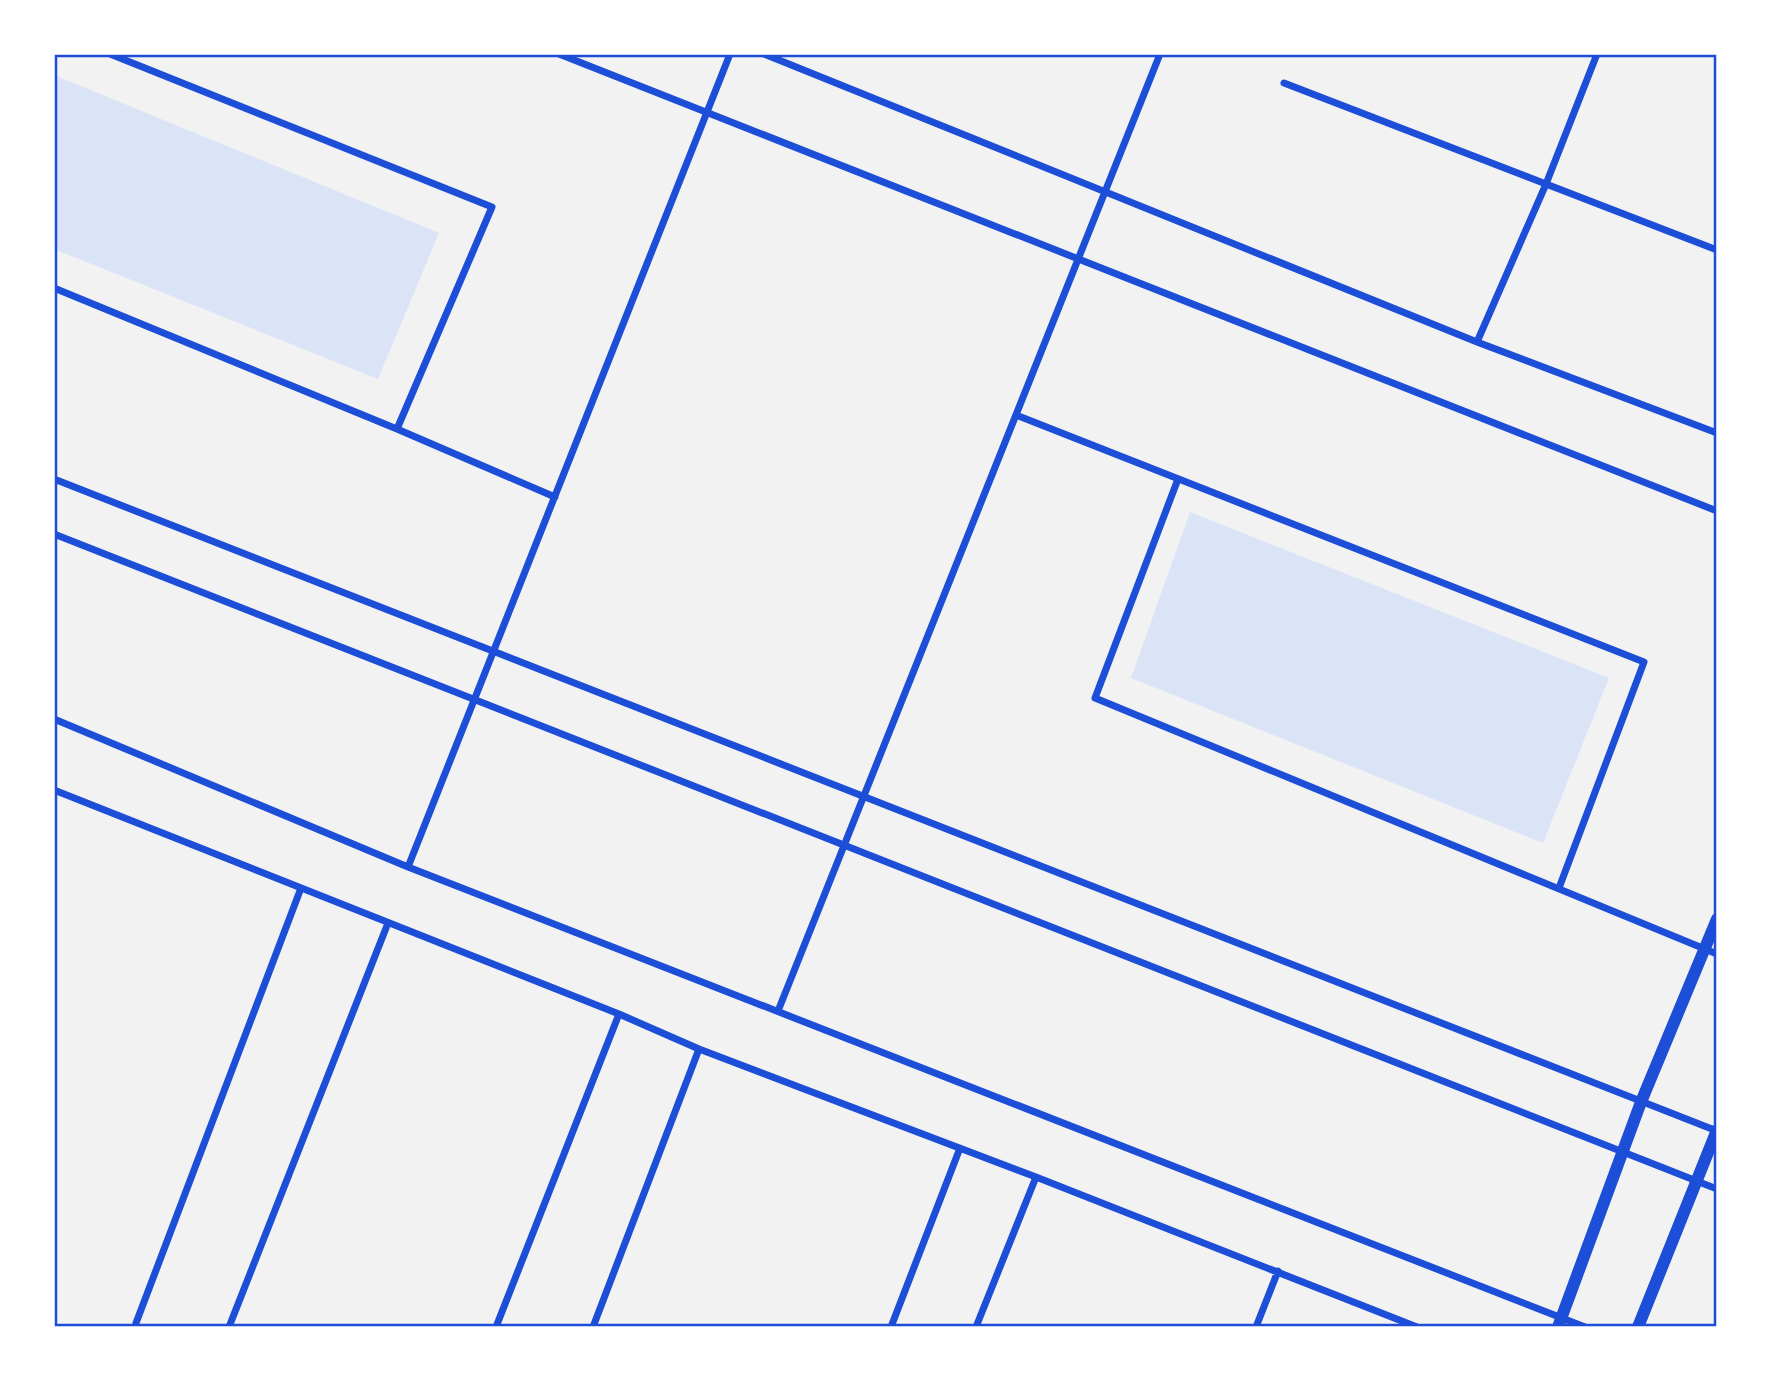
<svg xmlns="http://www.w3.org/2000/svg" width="1771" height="1381" viewBox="0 0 1771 1381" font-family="'Times New Roman',serif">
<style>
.green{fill:#dbe4f7}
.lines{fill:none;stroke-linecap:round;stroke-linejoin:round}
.minor{stroke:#1d4ed8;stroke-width:7}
.tertiary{stroke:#1d4ed8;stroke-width:12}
.neatline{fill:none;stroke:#1d4ed8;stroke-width:2.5}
</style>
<rect width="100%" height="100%" fill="#f2f2f2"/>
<path class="green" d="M54 75 439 233 378 379 54 249Z
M1190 512 1609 678 1543 843 1131 678Z"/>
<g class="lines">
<path class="minor" d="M110 54 492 207 397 429
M559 54 1717 511
M764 54 1477 342 1717 433
M1284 83 1717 250
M54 288 397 429 555 497
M1477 342 1546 184 1597 54
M1016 415 1644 662 1559 888
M54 479 1717 1131
M1178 479 1095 698 1717 954
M54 534 1717 1189
M54 719 408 867 1585 1327
M54 790 619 1014 699 1049 1036 1177 1417 1327
M408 867 730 54
M778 1011 1160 54
M136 1323 301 888
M229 1327 388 923
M496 1327 619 1014
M593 1327 699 1049
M891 1327 960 1148
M976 1327 1036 1177
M1256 1327 1278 1271"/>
<path class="tertiary" d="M1558 1327 1641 1102 1717 919
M1638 1327 1717 1130"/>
</g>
<rect width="1771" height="1381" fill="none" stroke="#ffffff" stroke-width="112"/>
<rect x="56" y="56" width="1659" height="1269" class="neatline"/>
</svg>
